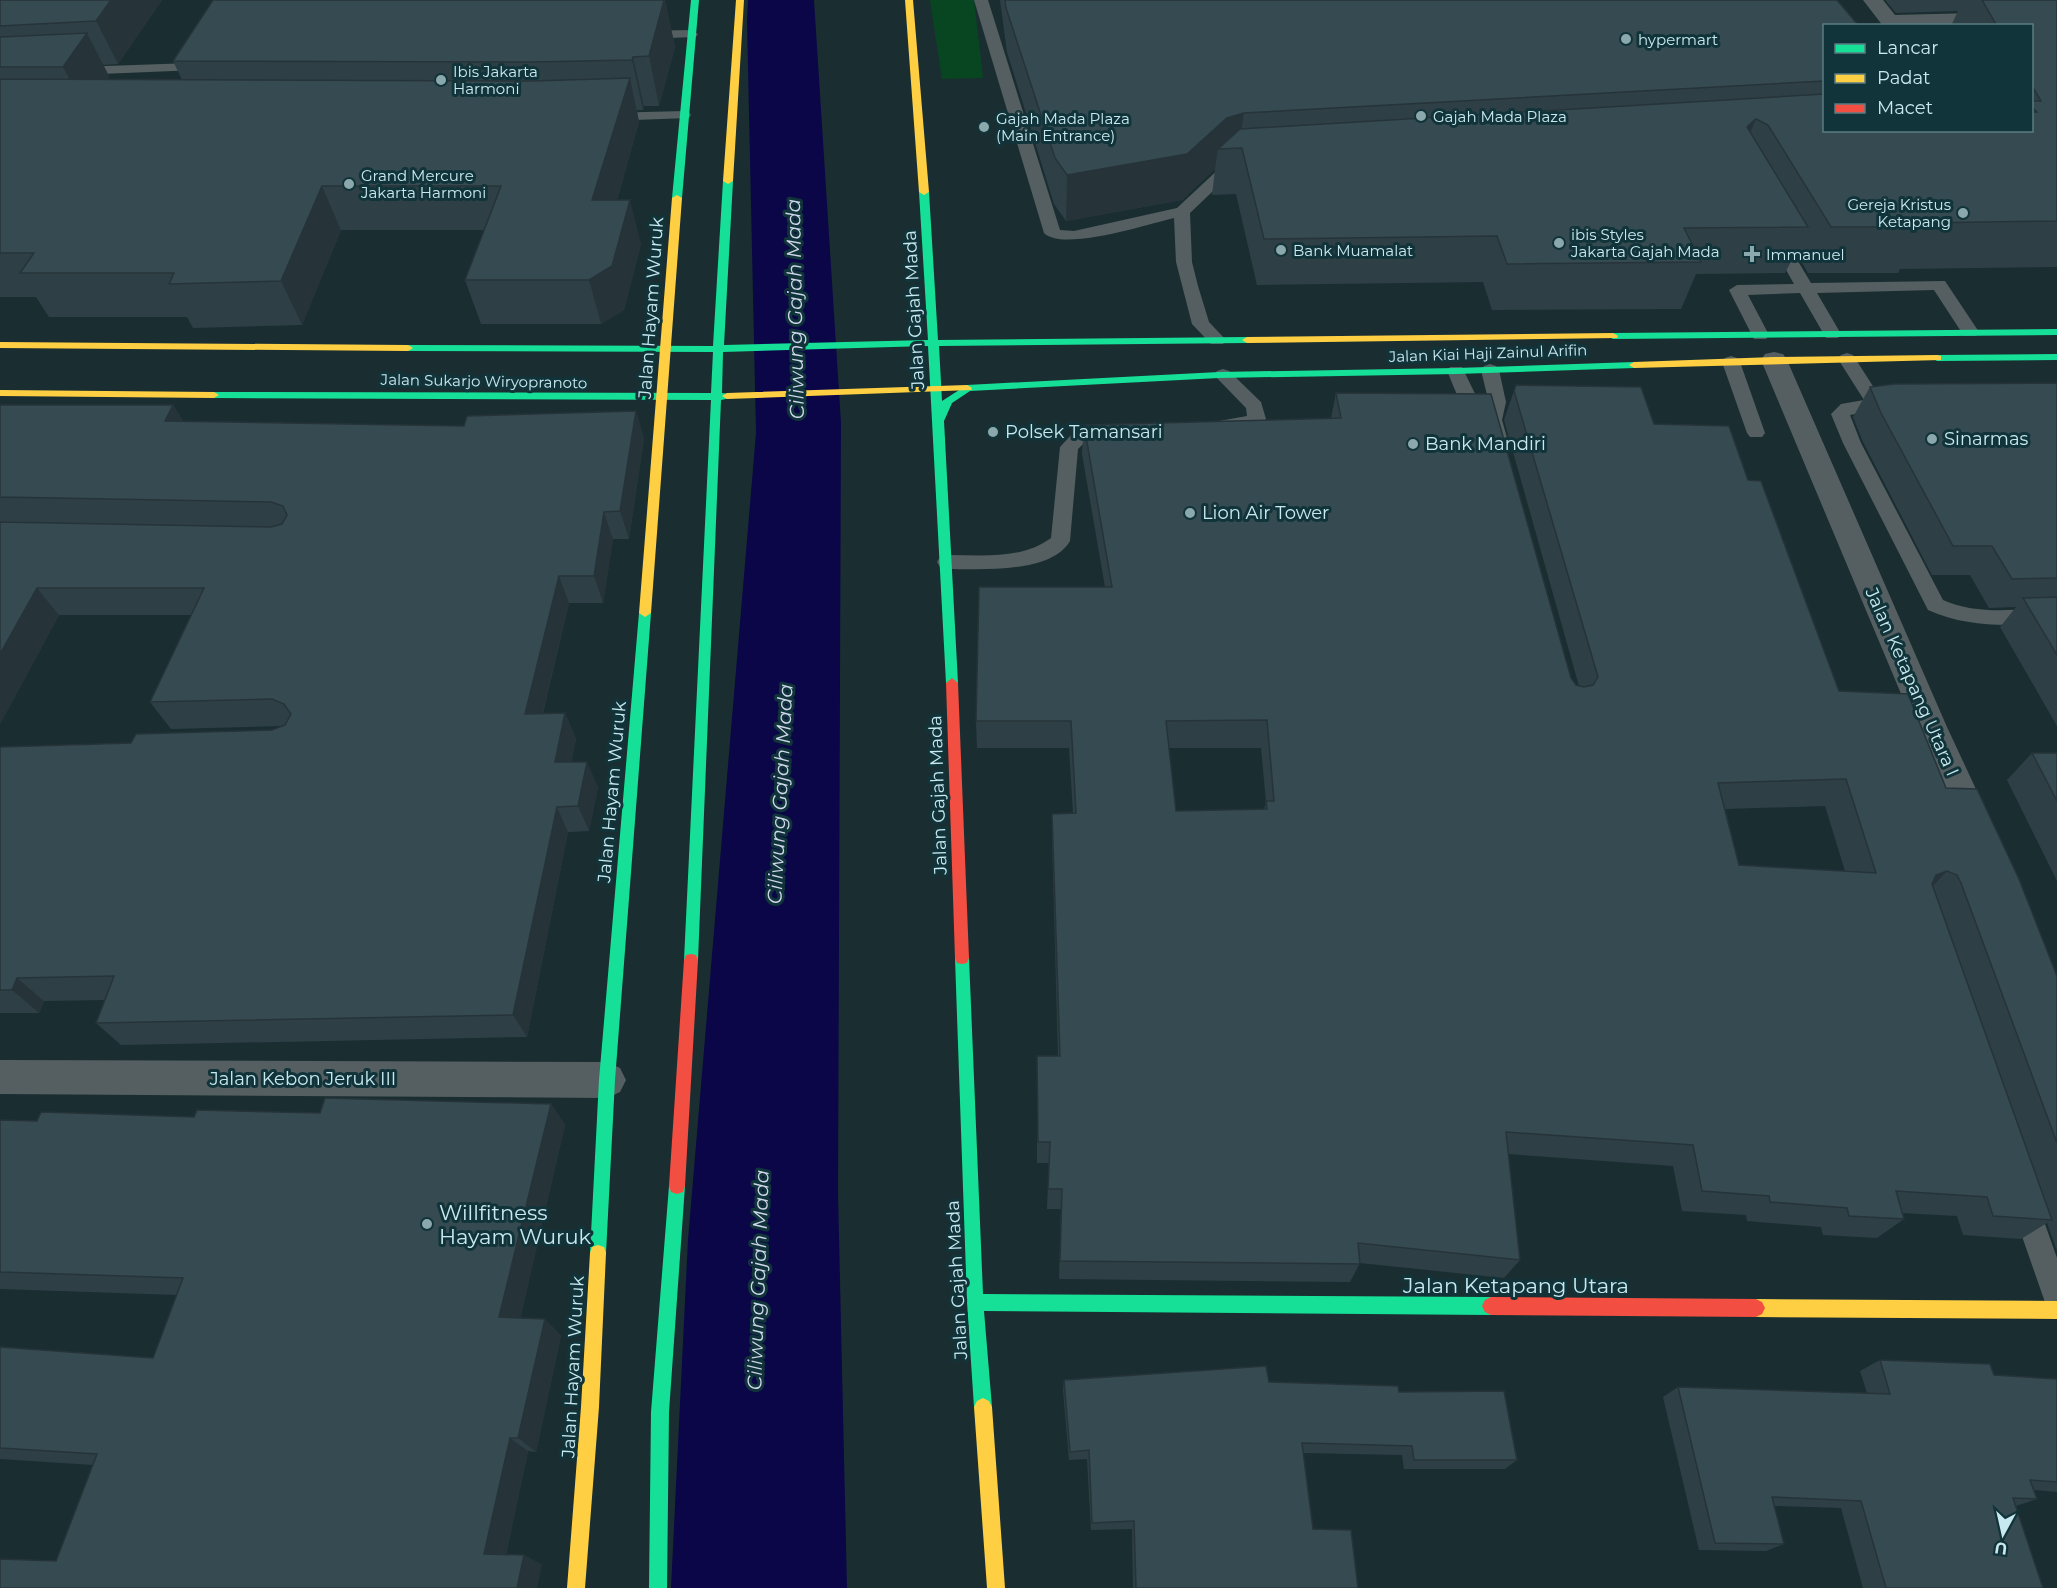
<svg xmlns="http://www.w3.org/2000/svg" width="2057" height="1588" viewBox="0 0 2057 1588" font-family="Montserrat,sans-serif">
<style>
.green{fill:#084622}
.water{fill:#0a0648}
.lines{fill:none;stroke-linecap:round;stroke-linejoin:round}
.lane{fill:#555f61;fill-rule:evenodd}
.street{fill:#555f61;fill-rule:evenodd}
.fast{fill:#16e098;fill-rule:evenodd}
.slow{fill:#ffcf43;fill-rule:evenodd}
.jam{fill:#f24e42;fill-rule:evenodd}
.wall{fill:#2e4046;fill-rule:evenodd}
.shaded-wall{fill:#263439}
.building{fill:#364a51;stroke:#263439;stroke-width:1.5;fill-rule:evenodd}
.poi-dot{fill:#8ba8ac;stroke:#11343a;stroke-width:2}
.labels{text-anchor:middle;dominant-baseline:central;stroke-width:6;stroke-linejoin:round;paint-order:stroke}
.far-poi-label{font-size:15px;fill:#c8e9ef;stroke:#11343a;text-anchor:start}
.far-street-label{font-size:15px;fill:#c8e9ef;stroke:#11343a}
.street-label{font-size:18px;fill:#c8e9ef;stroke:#11343a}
.poi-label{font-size:18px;fill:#c8e9ef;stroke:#11343a;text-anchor:start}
.water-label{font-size:20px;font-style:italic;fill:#cfd7ec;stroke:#11343a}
.near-poi-label{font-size:21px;fill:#c8e9ef;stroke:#11343a;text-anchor:start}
.near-street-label{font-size:21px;fill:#c8e9ef;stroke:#11343a}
</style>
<rect width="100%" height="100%" fill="#1a2e31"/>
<path class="green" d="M930 0H974L983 78 942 79Z"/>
<path class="water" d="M748 0H814L841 423 838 1193 847 1588H671L688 1240 756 433 747 21Z"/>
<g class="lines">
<path class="lane" d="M974 0H988L1060 230 1074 231 1177 208 1223 165 1239 161 1244 163 1247 166 1244 169 1233 172 1190 213 1192 262 1198 286 1209 322 1226 340 1223 344H1211L1192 324 1176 262 1174 218C1148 224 1063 252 1044 233Z
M691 30 698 34 696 37 641 39 634 35 641 31Z
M192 63 199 67 197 70 77 75 70 71 77 67Z
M684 111 689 112 691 115 689 118 607 121 600 117 607 113Z
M1775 231 1783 236 1811 283 1945 281 1979 332 1976 336H1964L1934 290 1817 293 1841 334 1838 338H1826L1800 293 1748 295 1769 335 1766 339H1754L1729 290 1737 285 1794 284 1767 236Z
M1847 353 1853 355 1885 405 1882 409 1850 415 1861 443 1943 600C1979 616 2019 609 2057 607V623C2012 625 1970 629 1928 610L1843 443 1831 414 1841 404 1864 400 1838 359 1841 355Z
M1731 356 1737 358 1740 362 1765 433 1762 437H1750L1747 433 1722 362 1725 358Z
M1490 364 1496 366 1499 370 1506 402 1502 420 1508 441 1506 445H1492L1484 422C1463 419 1455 388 1447 371L1450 367H1462L1481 406 1487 410V395L1481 370 1484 366Z
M1223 369 1229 371 1261 402 1266 419C1258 431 1231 433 1219 429L1216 425 1219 421 1247 416 1246 408 1214 375 1217 371Z
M1112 428 1118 430 1121 434 1118 438 1084 443 1078 449 1070 541C1051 574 980 569 947 569L940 567 937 562 940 557 947 555C982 555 1021 560 1051 538L1060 447 1072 434Z
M2024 1189 2034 1193 2057 1258V1312L2047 1308 2010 1202 2014 1193Z"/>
<path class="street" d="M1863 0H1883L1895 15 2057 11V23L1883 26Z
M1774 352 1783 354 1787 360 1947 727 1995 830 1990 840 1978 844 1966 840 1915 727 1761 360 1765 354Z
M0 1060 607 1062 620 1068 626 1080 620 1092 607 1098 0 1094Z"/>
<path class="fast" d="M691 0H699L682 198 677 201 672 198Z
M728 178 733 181 724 345 928 340 919 192 924 189 929 192 938 340 1247 337 1252 340 1247 343 939 346 942 401 967 385 1219 372 1456 368 1634 362 1639 365 1634 368 1456 374 1219 378 970 391 952 403 944 421 958 683 952 688 946 683 928 346 723 352 722 393 731 394 732 396 731 398 721 400 698 960 696 965 691 966 686 965 684 960 711 400 214 398 209 395 214 392 711 393 713 352 408 351 403 348 408 345 713 346 723 181Z
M2057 329V335L1613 339 1608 336 1613 333Z
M2057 354V360L1937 361 1932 358 1937 355Z
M645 609 651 613 615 1080 606 1253 604 1259 598 1261 592 1259 590 1253 599 1080 639 613Z
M962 952 967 953 969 958 983 1294 1491 1297 1497 1300 1500 1306 1497 1312 1491 1315 984 1311 992 1407 989 1413 983 1416 977 1413 974 1407 967 1302 955 958 957 953Z
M677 1178 683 1180 685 1186 669 1412 667 1588H649L651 1412 669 1186 671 1180Z"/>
<path class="slow" d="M736 0H744L733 181 728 184 723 181Z
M905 0H913L929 192 924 195 919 192Z
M677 195 682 198 651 613 645 617 639 613 672 198Z
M1613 333 1618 336 1617 338 1247 343 1242 340 1247 337Z
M0 342 408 345 413 348 408 351 0 348Z
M1937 355 1941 356V360L1634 368 1629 365 1634 362 1774 357Z
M967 385 972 388 971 390 727 399 722 396 727 393Z
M0 390 214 392 219 395 214 398 0 396Z
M598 1245 604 1247 606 1253 599 1407 585 1588H567L581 1407 590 1253 592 1247Z
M1756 1299 2057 1301V1319L1756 1317 1750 1314 1747 1308 1750 1302Z
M983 1398 989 1401 992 1407 1005 1588H987L974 1407 977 1401Z"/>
<path class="jam" d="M952 678 958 683 969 958 967 963 962 964 957 963 955 958 946 683Z
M691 954 696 955 698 960 685 1186 683 1192 677 1194 671 1192 669 1186 684 960 686 955Z
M1491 1297 1756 1299 1762 1302 1765 1308 1762 1314 1756 1317 1491 1315 1485 1312 1482 1306 1485 1300Z"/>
</g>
<path class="wall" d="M0 0H162L118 64 103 65 109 76 107 80H182L173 61 213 0H665L675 47 659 106H644L643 110H637L639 122 617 200 641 244 624 310 601 324H481L465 280 484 230H341L302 325 193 328 187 317H49L36 297H0Z
M1000 0H1837L1824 26V130H2031V26H1951L1958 11 1896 13 1885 0H2057V267L1900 269 1898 273H1808L1796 252 1785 273 1696 274 1681 309 1492 310 1483 282 1257 285 1236 194 1212 195 1215 169 1182 200 1066 221 1054 204 1007 52Z
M2057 383V726L2000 627 2016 607 1989 608 1970 575H1932L1863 442 1853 417 1870 387Z
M1516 385 1654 424 1748 480 1839 691 1946 788 2057 976V1251L2047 1223 2021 1239 1963 1235 1957 1216 1902 1213 1904 1219 1877 1238 1823 1235 1821 1227 1747 1221 1746 1215 1682 1211 1673 1166 1508 1154 1520 1260 1504 1278 1360 1263 1350 1282 1059 1279 1061 1209H1047L1049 1163H1037V1056H1058L1052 840V814L1073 813 1069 748H977L976 721 1105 587 1082 454 1084 425 1331 418 1336 393 1571 678 1576 685 1579 686 1504 420ZM1169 748H1261L1266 802 1264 809 1176 811ZM1825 806 1845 871 1739 865 1725 809Z
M0 405H173L183 421 464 426 636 411 644 439 629 539H613L603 603H569L543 713H565L576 739 571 762 598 787 589 831 568 832 527 1037 121 1045 96 1023 105 1000 44 1001 39 1013H0V747L131 743 272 730 283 726 171 729 150 702 191 615H59L0 724Z
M2032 753H2057V881L2007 780Z
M551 1104 565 1125 520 1318 545 1319 561 1336 536 1452 528 1451 506 1555H524L542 1565 56 1561 93 1465 0 1459V1347L153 1358 177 1295 0 1289V1120L37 1121 320 1113Z
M1880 1360 1994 1375 2057 1379V1492L2034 1490 2037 1499 2016 1506 2043 1588H1863L1841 1508 1774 1506 1784 1544 1766 1551 1699 1550 1663 1397 1678 1387 1867 1393 1860 1371Z
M1064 1380 1269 1382 1399 1392 1517 1460 1505 1469H1404L1402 1455 1303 1453 1313 1529 1358 1588H1133L1132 1529 1091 1530 1087 1459 1069 1460 1063 1390Z"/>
<path class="shaded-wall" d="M111 0H162L118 64 96 21Z
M664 0H665L675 47 659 106 649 56Z
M87 33 109 76 86 110 63 67Z
M633 57 644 106 643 110 632 60Z
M630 78 639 122 604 244 592 200Z
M1244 113 1239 148 1218 149 1215 169 1182 200 1066 221 1067 175 1227 118Z
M1756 119 1737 165 1747 127Z
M322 186 341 230 302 325 281 281Z
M630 200 641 244 624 310 601 324 589 280Z
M173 405 190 433 165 421Z
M636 411 644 439 629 539 620 511Z
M604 512 613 539 603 603 594 576Z
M559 576 569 603 536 740 525 714Z
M37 588 59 615 0 724V654Z
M565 713 576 739 566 788 555 762Z
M587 762 598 787 589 831 578 806Z
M557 807 568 832 527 1037 513 1015Z
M1947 871 1923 897 1936 875Z
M17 978 44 1001 39 1013 12 990Z
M551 1104 565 1125 517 1334 499 1317Z
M545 1319 561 1336 536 1452 518 1438Z
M510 1438 528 1451 504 1564 484 1554Z
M524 1555 542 1565 537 1588H517Z"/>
<path class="building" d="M0 0H111L96 21 0 26Z
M213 0H664L649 56 633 57 632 60 531 62 173 61Z
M1005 0H1837L1859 26H1824V81L1244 113 1227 118 1187 154 1067 175 1055 158 1006 8Z
M1982 0H2057V221L1921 223 1924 227H1831L1768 125 1756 119 1747 127 1808 227 1684 228 1701 262 1507 264 1497 236 1264 239 1242 148 1218 149 1240 129 1824 94V130H2031V112H2037L2031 106V101H2041L2031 84V26H1997Z
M87 33 63 67H0V37Z
M630 78 592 200H630L612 266 589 280H465L501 186H322L281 281 169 284 174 273H20L34 253H0V79L533 81Z
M2057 383V578L2012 579 1992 546H1953L1881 413 1870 387 1894 384Z
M1516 385 1641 387 1654 424 1729 426 1748 480 1761 481 1839 691 1908 694 1946 788 1977 789 2019 879 2057 976V1143L1961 883 1957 875 1947 871 1936 875 1932 884 2052 1220 1993 1216 1987 1197 1896 1191 1904 1219 1849 1216 1847 1208 1770 1202 1769 1196 1702 1191 1693 1145 1506 1132 1520 1260 1358 1243 1360 1264 1060 1261 1062 1189H1048L1050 1142H1038L1037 1056H1060L1052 814 1076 813 1071 721H976L979 587H1112L1084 425 1341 418 1336 393 1491 394 1571 678 1576 685 1584 687 1593 685 1598 677 1514 391ZM1267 720 1274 801H1266L1267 809 1176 811 1166 721ZM1846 779 1876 873 1739 865 1718 783Z
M0 405H173L165 421 464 426 467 416 636 411 620 511 604 512 594 576H559L525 714 565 713 555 762H587L578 806 557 807 513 1015 96 1023 114 976 17 978 12 990H0V747L131 743 136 734 272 730 285 725 291 714 284 704 272 699 150 702 204 588H37L0 654V522L271 527 282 524 287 515 283 506 271 502 0 497Z
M2057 597V655L2023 598Z
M2032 753H2057V801Z
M325 1098 551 1104 499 1317 545 1319 518 1438H510L484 1554 524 1555 517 1588H0V1559L56 1561 97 1454 0 1448V1347L153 1358 183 1278 0 1272V1120L37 1121 41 1112 194 1117 197 1110 320 1113Z
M1880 1360 1990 1364 1994 1375 2057 1379V1482L2030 1480 2037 1499 2013 1498 2043 1588H1886L1861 1501 1772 1497 1784 1544 1715 1543 1678 1387 1890 1394Z
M1266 1366 1269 1382 1398 1386 1399 1392 1504 1391 1517 1460H1414L1412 1446 1302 1443 1313 1529 1351 1530 1358 1588H1136L1134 1521 1092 1523 1089 1450 1070 1452 1064 1380Z"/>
<g class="poi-dot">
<circle cx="1626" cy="39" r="6"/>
<circle cx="441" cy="80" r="6"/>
<circle cx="1421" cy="116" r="6"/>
<circle cx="984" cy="127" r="6"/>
<circle cx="349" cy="184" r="6"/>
<circle cx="1963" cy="213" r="6"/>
<circle cx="1559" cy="243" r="6"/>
<circle cx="1281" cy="250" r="6"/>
<path d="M1749 245h6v6h6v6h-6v6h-6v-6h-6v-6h6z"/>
<circle cx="993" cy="432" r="6"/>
<circle cx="1932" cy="439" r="6"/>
<circle cx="1413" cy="444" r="6"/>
<circle cx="1190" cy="513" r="6"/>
<circle cx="427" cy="1224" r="6"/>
</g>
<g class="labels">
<g class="far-poi-label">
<text x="1638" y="39">hypermart</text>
<text x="453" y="71">Ibis Jakarta<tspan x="453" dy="17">Harmoni</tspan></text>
<text x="1433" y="116">Gajah Mada Plaza</text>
<text x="996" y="118">Gajah Mada Plaza<tspan x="996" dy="17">(Main Entrance)</tspan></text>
<text x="361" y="175">Grand Mercure<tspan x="361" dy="17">Jakarta Harmoni</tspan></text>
<text x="1951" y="204" text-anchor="end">Gereja Kristus<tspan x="1951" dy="17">Ketapang</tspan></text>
<text x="1571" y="234">ibis Styles<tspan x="1571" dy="17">Jakarta Gajah Mada</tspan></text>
<text x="1293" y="250">Bank Muamalat</text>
<text x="1766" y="254">Immanuel</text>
</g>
<g class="far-street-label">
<text transform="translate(1488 353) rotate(-2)">Jalan Kiai Haji Zainul Arifin</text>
<text transform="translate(484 381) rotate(1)">Jalan Sukarjo Wiryopranoto</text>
</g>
<g class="street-label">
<text transform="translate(651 308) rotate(-86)">Jalan Hayam Wuruk</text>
<text transform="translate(914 310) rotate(-93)">Jalan Gajah Mada</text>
<text transform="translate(1912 682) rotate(66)">Jalan Ketapang Utara I</text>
<text transform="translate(612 792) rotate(-85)">Jalan Hayam Wuruk</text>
<text transform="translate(938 795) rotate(-92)">Jalan Gajah Mada</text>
<text x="303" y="1079">Jalan Kebon Jeruk III</text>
<text transform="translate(957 1280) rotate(-93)">Jalan Gajah Mada</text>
<text transform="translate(573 1367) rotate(-87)">Jalan Hayam Wuruk</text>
</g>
<g class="poi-label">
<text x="1005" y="432">Polsek Tamansari</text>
<text x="1944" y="439">Sinarmas</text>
<text x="1425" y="444">Bank Mandiri</text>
<text x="1202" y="513">Lion Air Tower</text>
</g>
<g class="water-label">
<text transform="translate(795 309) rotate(-91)">Ciliwung Gajah Mada</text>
<text transform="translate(780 794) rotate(-87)">Ciliwung Gajah Mada</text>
<text transform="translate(758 1280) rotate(-88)">Ciliwung Gajah Mada</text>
</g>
<g class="near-poi-label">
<text x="439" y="1212">Willfitness<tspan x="439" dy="24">Hayam Wuruk</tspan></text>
</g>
<g class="near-street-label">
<text x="1516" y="1285">Jalan Ketapang Utara</text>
</g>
</g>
<rect x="1823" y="24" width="210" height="108" fill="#11343a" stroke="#5a7c82" stroke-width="1.5"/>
<rect x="1835" y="44" width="30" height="9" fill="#16e098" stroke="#5a7c82" stroke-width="1.5"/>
<text x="1877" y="54" font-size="18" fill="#c8e9ef">Lancar</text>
<rect x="1835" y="74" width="30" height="9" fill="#ffcf43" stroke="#5a7c82" stroke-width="1.5"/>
<text x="1877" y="84" font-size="18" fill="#c8e9ef">Padat</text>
<rect x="1835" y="104" width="30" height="9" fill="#f24e42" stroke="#5a7c82" stroke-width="1.5"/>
<text x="1877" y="114" font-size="18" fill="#c8e9ef">Macet</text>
<g transform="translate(2003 1534) rotate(188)" stroke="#11343a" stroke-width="4.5" paint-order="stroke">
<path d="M0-4.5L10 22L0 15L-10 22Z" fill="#c8e9ef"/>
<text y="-9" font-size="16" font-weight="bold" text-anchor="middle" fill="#c8e9ef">U</text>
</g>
</svg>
